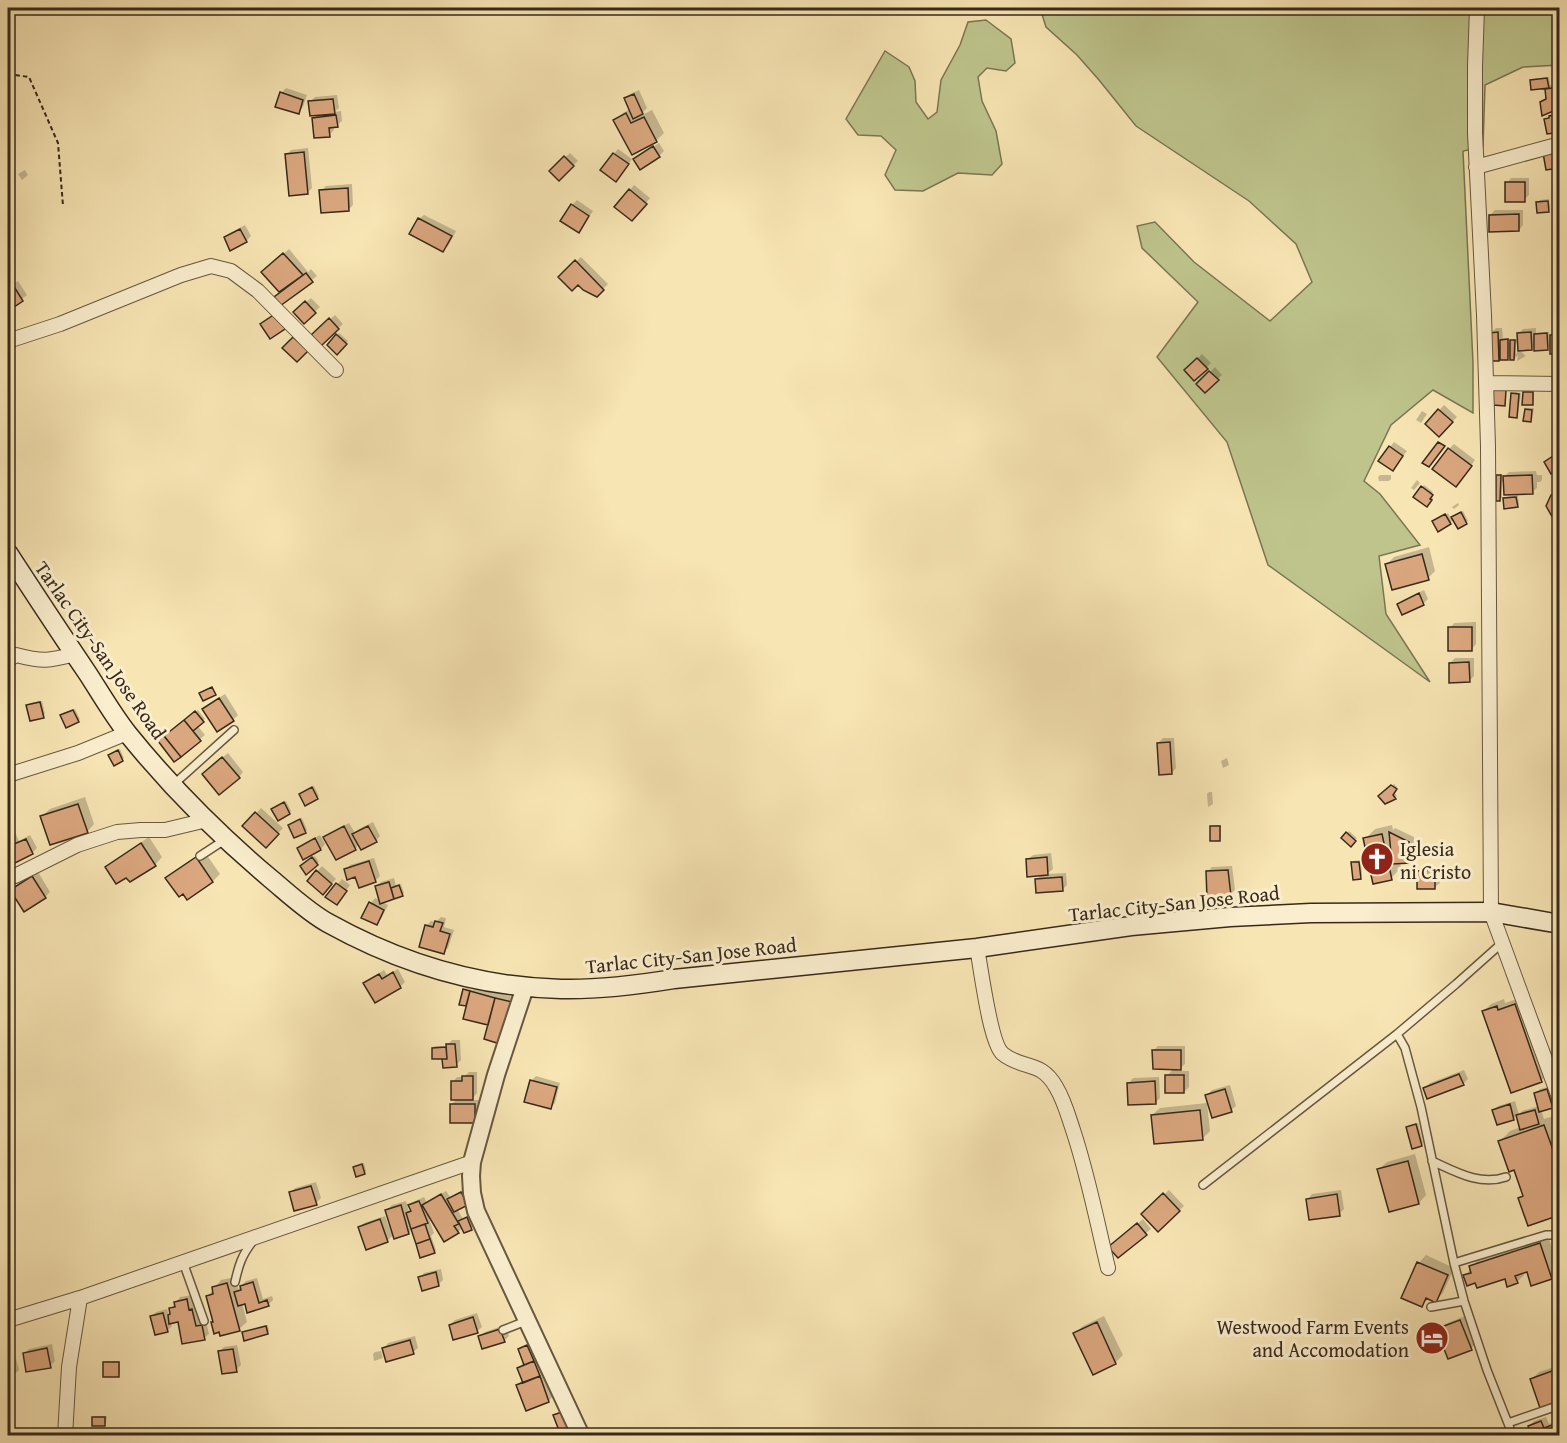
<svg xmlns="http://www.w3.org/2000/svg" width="1567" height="1443" viewBox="0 0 1567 1443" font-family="'Gentium Book Plus',serif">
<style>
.green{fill:#bec48c;stroke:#7a7653;stroke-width:1.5}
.shadow{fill:#0003}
.building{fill:#dba77f;stroke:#37291a;stroke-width:1.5}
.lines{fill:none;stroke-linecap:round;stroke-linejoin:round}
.service-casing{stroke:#675840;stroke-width:10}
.minor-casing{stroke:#675840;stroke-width:16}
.tertiary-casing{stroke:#675840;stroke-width:20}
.secondary-casing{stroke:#37291a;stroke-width:21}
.path{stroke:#37291a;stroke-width:2;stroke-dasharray:4.5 3;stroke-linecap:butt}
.service{stroke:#faeece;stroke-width:7}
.minor{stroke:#faeece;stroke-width:14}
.tertiary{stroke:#faeece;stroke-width:16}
.secondary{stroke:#faeece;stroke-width:18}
.labels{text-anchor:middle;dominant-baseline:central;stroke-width:6;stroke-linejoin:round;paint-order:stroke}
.street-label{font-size:20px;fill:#37291a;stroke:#faeece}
.poi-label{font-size:20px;fill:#37291a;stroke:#faeece;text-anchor:start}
</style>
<rect width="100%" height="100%" fill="#f8e5b4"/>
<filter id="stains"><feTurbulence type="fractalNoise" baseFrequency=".00333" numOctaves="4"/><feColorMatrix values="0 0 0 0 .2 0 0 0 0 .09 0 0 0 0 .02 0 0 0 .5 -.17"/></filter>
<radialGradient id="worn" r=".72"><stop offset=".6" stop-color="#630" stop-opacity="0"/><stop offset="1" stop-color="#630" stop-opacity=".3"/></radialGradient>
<path class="green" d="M1040 8H1559V65L1523 67 1485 85 1483 147 1463 151 1473 363V413L1433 390 1391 425 1364 481 1380 494 1420 545 1379 556 1386 614 1430 682 1268 565 1227 442 1157 357 1198 302 1142 248 1137 226 1155 222 1194 262 1270 321 1312 282 1296 244 1249 201 1136 126 1099 80 1077 55 1046 27Z
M986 20 1011 39 1015 63 1006 71 987 68 978 77 982 101 996 131 1002 164 992 175 958 173 923 191 895 190 885 175 896 150 881 136 858 135 846 119 885 51 909 67 915 81 916 102 928 119 937 112 941 80 960 45 968 22Z"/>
<path class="shadow" d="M1549 77 1550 85 1560 84V106L1557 108 1542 103 1546 98 1547 90 1550 87 1532 89 1531 81 1533 79Z
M286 88 307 95 303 107 298 112 281 93Z
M639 90 647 108 638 117 652 110 664 133 656 141 615 120 623 113 630 109 626 98 630 94Z
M337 95 339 108 334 112 341 111 342 121 337 125 333 126 334 130 329 135 314 118 318 114 310 102 315 97Z
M1560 111V135L1546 120 1551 115Z
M659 143 664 151 659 156 640 155Z
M308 148 312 188 307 193 286 155 291 150Z
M618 149 632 159 621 175 614 154Z
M570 153 578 161 559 179 551 171Z
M25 170 28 175 22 180 18 174Z
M1511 178H1529V195L1524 200 1507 183Z
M352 184 353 205 348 210 321 191 326 186Z
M634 185 650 198 636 215 630 190Z
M1549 199 1550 208 1548 210 1538 202 1540 200Z
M577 200 593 211 583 226 572 205Z
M1495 210H1523V225L1519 230 1490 215Z
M424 215 456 231 448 246 443 250 419 219Z
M245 225 251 236 246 241 225 238 230 233Z
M289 249 308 272 311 269 317 276 281 304 276 297 281 292 263 272Z
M581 257 608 284 597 295 578 283 560 277Z
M18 281 27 295 11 307 8 301V288Z
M311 298 320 307 304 322 295 312Z
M335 315 343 324 321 344 313 335Z
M1496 328H1502L1503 338H1509V343L1514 339H1518V334L1523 329 1536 328V333L1549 332V337L1556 330H1560V352L1551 345 1547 349 1536 344 1532 348 1516 343V354L1519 350 1526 356 1524 357 1517 361 1518 355 1514 359 1511 355 1508 358 1499 359 1491 333Z
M339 333 348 341 337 352 329 345Z
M1202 354 1211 363 1195 379 1186 370Z
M1215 367 1222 375 1205 391 1198 384Z
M1526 391H1534V401L1532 403 1524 393Z
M1515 392 1521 393 1518 414 1516 416 1513 394Z
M1444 405 1457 417 1439 435 1427 423Z
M1528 408H1534L1532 419 1530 421 1526 410Z
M1422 411 1427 414 1421 423 1416 420Z
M1394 442 1407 451 1397 464 1390 447Z
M1454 444 1475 460 1460 480 1449 449Z
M1555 455 1560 462V467L1552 472 1548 460Z
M1536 471 1537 475H1542V480L1540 482H1537V488L1532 492 1502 481V498L1500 499 1498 476 1500 474H1502V479L1509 472Z
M1380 475H1391V479L1389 481H1379L1378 477Z
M1417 480 1420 483 1414 490 1411 488Z
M1424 485 1433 492 1431 496 1433 498 1429 503 1422 487Z
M1518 495 1519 504 1517 506 1504 499 1506 497Z
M1458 503 1459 505 1454 509 1452 507Z
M1463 511 1468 521 1466 523 1454 519 1450 523 1436 520 1448 513 1451 519 1455 515Z
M1429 547 1435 571 1428 578 1387 564 1394 557Z
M8 584H10L13 596 8 599Z
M1424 590 1428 599 1424 603 1403 613 1399 604 1403 600Z
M1476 622V644L1472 649 1450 628 1454 623Z
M1455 658H1474V676L1469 681 1450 663Z
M225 694 238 715 233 720 204 709 209 704Z
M42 701 45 714 43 716 28 705 30 703Z
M75 709 80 719 78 721 64 713Z
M198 710 205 719 197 725 205 735 175 760 157 737 167 728 169 732Z
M1163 738H1174L1176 768 1172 773 1158 743Z
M120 749 124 758 115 764 110 755Z
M228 753 243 772 239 777 208 769Z
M1227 758 1229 765 1223 768 1221 761Z
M1394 784 1397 787 1394 792 1397 796 1385 802 1380 796Z
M314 786 319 796 317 798 303 792Z
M1209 792H1212L1213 804 1208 807 1207 794Z
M85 797 94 824 87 832 42 816 50 809Z
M286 801 291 811 290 813 275 807Z
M261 808 283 828 266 846 245 826Z
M302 818 307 830 305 832 289 825Z
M373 822 380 836 376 841 359 844 356 848 337 858 325 837 330 833 349 823 355 833 359 829Z
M1213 825H1221V837L1219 839 1211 827Z
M1392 825 1393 830 1395 828 1414 837 1415 856 1410 861 1400 862 1401 868 1391 878 1365 839 1375 829Z
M1349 831 1357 838 1351 845 1343 838Z
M15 832 19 841 30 835 37 848 32 853 11 863 8 855V835Z
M320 835 325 844 321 849 303 858 299 848 303 844Z
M149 837 162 857 155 865 107 867 115 860Z
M204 851 220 874 213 881 167 878 175 871Z
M1051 853 1053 869 1047 874 1066 873 1067 885 1062 890 1037 879 1042 874 1028 859 1033 855Z
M315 856 319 862 306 872 303 865Z
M374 858 380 876 375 881 356 876 346 870 350 865Z
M1361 860 1362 875 1361 877 1353 863 1354 861Z
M322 866 336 879 323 893 309 880Z
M1232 866 1235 890 1230 894 1207 872 1212 867Z
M1439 866 1440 883 1435 887 1419 872 1423 867Z
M38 872 50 892 45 897 25 910 12 890 17 886Z
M394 878 396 886 401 884 404 893 402 895 382 902 388 905 381 919 376 923 371 903 375 898 381 901 376 886 381 882Z
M342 879 350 885 341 898 328 896Z
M441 917 446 918 444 927 454 930 448 948 443 952 421 946 427 925 431 921 436 922Z
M398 969 405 982 401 986 375 1001 365 984 370 979 384 970 387 975Z
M476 987 516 998 490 1024 468 1005 461 1004 464 990 466 988 473 990Z
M1523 997 1549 1073 1541 1081 1484 1011 1491 1004 1504 999 1505 1003Z
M452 1040H460L461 1060 456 1065 444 1060 433 1048 435 1046H446Z
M1158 1046H1185V1064L1177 1071H1189V1087L1184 1092 1167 1076 1174 1068 1154 1050Z
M1464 1070 1468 1079 1463 1084 1425 1088 1430 1083Z
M469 1072H477V1093L471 1100H479V1117L474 1122 451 1105 458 1098 453 1082 457 1077H464Z
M536 1076 560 1083 555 1103 550 1108 531 1081Z
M1159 1077 1160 1098 1155 1103 1129 1083 1133 1078Z
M1230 1085 1236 1106 1231 1110 1207 1095 1212 1090Z
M1552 1086 1557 1102 1552 1107 1541 1110 1544 1119 1554 1116 1560 1130V1213L1519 1198 1524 1194 1515 1168 1500 1141 1510 1131 1521 1127 1517 1115 1514 1118 1498 1123 1494 1110 1498 1106 1515 1101 1519 1115 1522 1111 1539 1106 1535 1094 1540 1089Z
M1207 1103 1210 1131 1203 1138 1152 1115 1160 1108Z
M1418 1123 1423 1143 1421 1145 1408 1127Z
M1415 1154 1426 1195 1419 1203 1379 1169 1387 1162Z
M364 1163 366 1171 365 1173 354 1168Z
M316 1182 321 1198 316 1203 290 1193 295 1188Z
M466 1188 472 1199 457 1209 463 1219 469 1216 473 1226 465 1231 463 1227 458 1232 431 1217 429 1219 434 1233 431 1236 436 1250 434 1252 412 1229 409 1233 394 1234 387 1241 359 1228 364 1223 385 1216 391 1232 393 1231 387 1210 392 1205 406 1201 409 1212 412 1209 410 1205 415 1201 424 1197 427 1203 446 1191 450 1197Z
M1169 1190 1184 1206 1158 1230 1143 1214Z
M1341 1190 1344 1209 1339 1214 1308 1199 1312 1194Z
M1143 1219 1151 1229 1118 1256 1115 1242Z
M1548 1236 1559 1270 1551 1278 1528 1270 1523 1271 1524 1275 1517 1282 1506 1277 1476 1281 1465 1276 1478 1259Z
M1426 1255 1454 1268 1443 1293 1435 1301 1429 1298 1422 1305 1403 1297 1419 1263Z
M441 1269 443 1280 439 1284 423 1289 420 1278 424 1273Z
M235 1277 238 1289 246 1281 257 1278 263 1299 272 1296 273 1300 268 1305 246 1302 242 1303 247 1322 239 1329 214 1321 208 1296 221 1280Z
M192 1295 194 1306 197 1305 200 1322 206 1321 209 1334 204 1338 179 1320 171 1322 172 1326 167 1331 152 1316 156 1312 167 1309 169 1316 172 1313 171 1309 180 1297Z
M477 1313 482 1327 477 1331 450 1325 455 1320Z
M1104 1316 1123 1355 1115 1363 1075 1333 1083 1326Z
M1465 1316 1476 1344 1471 1348 1438 1329 1443 1325Z
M268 1325 269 1331 268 1333H243L245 1331Z
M505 1325 509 1336 504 1341 480 1336 485 1332Z
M415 1336 418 1348 413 1352 384 1348 388 1343Z
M12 1341 13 1352 8 1356V1342Z
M52 1344 55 1361 50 1366 24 1354 29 1349Z
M529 1344 535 1359 539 1357 553 1396 549 1401 518 1385 522 1380 519 1368 523 1363 519 1349Z
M237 1345 241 1365 236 1370 219 1352 224 1347Z
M381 1351 383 1358 374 1361 373 1354 375 1352Z
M16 1359 19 1370 14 1375 8 1376V1360Z
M106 1361H120V1373L118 1375 104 1363Z
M1560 1365V1400L1532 1379 1539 1372Z
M1560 1408V1436L1529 1426 1534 1421 1546 1417 1549 1424 1556 1421 1552 1412Z
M95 1416H107L106 1423 104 1425 93 1418Z"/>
<path class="building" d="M1547 78 1549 88 1531 90 1530 80Z
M1560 87V98L1557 99 1558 109 1542 116 1540 102 1546 99 1545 89Z
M280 92 303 100 299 114 275 107Z
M634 94 643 114 633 119 624 98Z
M333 99 335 114 310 116 308 101Z
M626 113 631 123 644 117 657 142 632 155 613 120Z
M1560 114V137L1556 138 1554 133 1547 134 1544 119 1549 118V116Z
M336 115 338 127 329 128 330 137 314 138 312 118Z
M653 146 660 157 640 170 633 159Z
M1560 151V168L1546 170 1543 153Z
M304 152 308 194 289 196 285 154Z
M613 153 629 164 616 182 600 170Z
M564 156 574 166 559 181 549 171Z
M1505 182H1525V202H1505Z
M348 188 349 211 321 213 319 190Z
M629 189 647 204 632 221 614 207Z
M1548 201 1549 212 1537 213 1536 202Z
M571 204 589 216 579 233 560 221Z
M1519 214V231L1489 232V215Z
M418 218 452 236 443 252 409 234Z
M240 229 247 242 230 251 224 237Z
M283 253 303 275 279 292 261 272Z
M575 260 604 290 597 297 583 290 578 285 572 291 558 277Z
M306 273 313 282 280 306 274 297Z
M13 285 23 301 11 309 8 304V288Z
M305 301 316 313 304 324 293 312Z
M278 312 288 327 270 339 260 324Z
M329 318 339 329 321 346 311 335Z
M1498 332 1499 361H1491L1490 333Z
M1531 332 1532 350 1518 351 1517 333Z
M1547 333 1548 350 1534 351V334Z
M336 334 347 344 337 355 327 345Z
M1560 334V354H1550V335Z
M293 337 308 351 297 362 282 348Z
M1508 339V360H1500V340Z
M1510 340H1515L1514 360H1510Z
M1197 358 1208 369 1194 381 1184 370Z
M1209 371 1219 380 1205 393 1196 384Z
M1493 390H1506L1505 406 1493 405Z
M1523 392H1533V405H1522Z
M1511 393 1519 394 1517 418 1509 417Z
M1438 409 1453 422 1439 437 1425 424Z
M1525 409 1532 410 1531 422 1523 421Z
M1438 442 1445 446 1429 467 1422 463Z
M1389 446 1403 456 1393 471 1378 461Z
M1448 448 1472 466 1456 487 1432 469Z
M1553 456 1560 469 1551 474 1544 462Z
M1496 475H1501L1500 501H1496Z
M1532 475 1533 494 1504 495 1503 476Z
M1421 486 1433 495 1430 499 1432 500 1427 507 1413 497Z
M1560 492V517L1554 520 1546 506 1551 495Z
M1516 497 1518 507 1504 509 1503 498Z
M1461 512 1467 524 1458 529 1451 517Z
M1445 514 1451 524 1438 532 1432 521Z
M1422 554 1429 580 1392 590 1385 564Z
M1419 593 1424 605 1402 615 1397 604Z
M1448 627H1472V651H1448Z
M1469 662 1470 682 1449 683V663Z
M212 687 216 695 203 701 199 693Z
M219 698 234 721 217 732 202 709Z
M40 702 44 718 30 721 26 705Z
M73 710 79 722 66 728 60 715Z
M195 711 204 722 193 731 184 720Z
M184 720 201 741 181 757 164 736Z
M161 732 181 757 174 762 155 737Z
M1170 742 1172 774 1159 775 1157 743Z
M118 750 123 761 114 766 108 755Z
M222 757 240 778 219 795 202 774Z
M1391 785 1397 789 1393 795 1396 799 1385 804 1378 796Z
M312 787 318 799 305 806 299 794Z
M284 802 290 814 278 821 271 809Z
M78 804 88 833 50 845 40 816Z
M255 812 279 834 266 848 242 826Z
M300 819 306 833 294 838 288 825Z
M344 826 356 850 336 860 323 837Z
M368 826 377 842 361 850 352 834Z
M1210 826H1220V841H1210Z
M1346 832 1356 841 1351 847 1341 838Z
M1389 832 1409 842 1411 863 1392 864Z
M1382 834 1392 880 1373 884 1363 838Z
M10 836 14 844 26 839 33 854 11 865 8 859V837Z
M315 838 321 850 303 860 297 848Z
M141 843 156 866 130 882 126 878 116 884 105 867Z
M196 857 213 882 187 900 183 894 179 897 165 878Z
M312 857 318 865 306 875 300 866Z
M1047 857 1048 875 1027 877 1026 859Z
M369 861 376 882 359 888 355 877 347 880 344 869Z
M1351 862H1359L1361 879 1353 880Z
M316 870 332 884 323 895 307 881Z
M1228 870 1231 896 1207 898 1206 871Z
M1435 870V889H1417V871Z
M32 876 46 898 24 912 10 890Z
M1062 877 1063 891 1036 893 1035 879Z
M389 882 394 899 380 904 375 886Z
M336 883 347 891 337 905 325 897Z
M399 885 403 896 394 899 391 888Z
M369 902 384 910 377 925 361 918Z
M435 921 443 923 440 931 450 934 444 954 419 947 425 925 433 927Z
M393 972 401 988 375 1003 363 983 379 974 382 979Z
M463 989 470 991 466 1006 459 1005Z
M470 991 495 998 488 1025 463 1019Z
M495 998 512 1002 500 1044 484 1039Z
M1515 1004 1542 1082 1511 1093 1482 1011 1497 1006 1498 1010Z
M446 1044H455L457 1067 443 1068 442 1059H447Z
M446 1047 447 1059H432V1048Z
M1152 1050H1181V1070L1153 1069Z
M1459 1074 1464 1085 1427 1099 1423 1088Z
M1165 1075H1184V1093H1165Z
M462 1076H473V1100H451V1081H462Z
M530 1080 557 1087 551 1109 524 1102Z
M1155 1081 1156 1104 1128 1105 1127 1083Z
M1225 1089 1232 1112 1212 1118 1205 1095Z
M1547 1089 1553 1108 1539 1112 1534 1093Z
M450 1104H475V1123H450Z
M1510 1104 1514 1120 1497 1125 1492 1110Z
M1200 1110 1203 1140 1154 1144 1151 1115Z
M1535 1110 1539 1124 1520 1130 1516 1115Z
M1416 1124 1422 1146 1412 1149 1406 1127Z
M1544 1125 1560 1169V1215L1528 1226 1518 1198 1523 1196 1514 1170 1509 1172 1498 1141Z
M1408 1161 1419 1204 1389 1212 1377 1169Z
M362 1164 365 1174 356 1177 353 1167Z
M311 1186 317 1205 294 1211 289 1192Z
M461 1192 468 1205 454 1212 447 1199Z
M1163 1193 1180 1211 1158 1232 1141 1214Z
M441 1194 459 1224 454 1226 459 1233 444 1242 422 1205Z
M1337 1194 1340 1216 1309 1220 1306 1199Z
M419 1201 428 1223 411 1229 406 1213 411 1211 408 1205Z
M401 1205 409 1234 394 1239 385 1210Z
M467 1217 472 1230 464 1233 458 1221Z
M380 1219 388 1242 366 1250 358 1227Z
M1137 1223 1147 1235 1118 1258 1108 1247Z
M425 1224 430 1239 416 1244 411 1229Z
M430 1239 435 1253 420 1258 416 1244Z
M1540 1243 1552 1279 1531 1286 1527 1272 1515 1276 1518 1283 1507 1287 1505 1279 1477 1288 1475 1283 1467 1286 1463 1275 1471 1273 1469 1266Z
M1417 1262 1448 1275 1436 1303 1426 1298 1422 1307 1401 1298Z
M436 1272 439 1286 422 1291 418 1277Z
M253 1282 259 1303 267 1300 269 1306 247 1313 245 1304 238 1306 234 1292 241 1290 240 1286Z
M227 1283 240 1331 220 1336 219 1332 214 1334 211 1322H213L206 1296 213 1294 212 1287Z
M187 1299 189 1310 192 1309 196 1326 202 1325 205 1340 182 1344 178 1322 169 1324 168 1315 170 1314 169 1308 175 1307 174 1302Z
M163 1313 168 1332 155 1335 150 1316Z
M473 1317 478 1333 453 1340 449 1325Z
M1460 1320 1472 1350 1448 1359 1436 1329Z
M1097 1322 1116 1364 1093 1375 1073 1333Z
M266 1326 268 1334 244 1341 242 1332Z
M500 1329 505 1342 482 1349 478 1336Z
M410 1340 414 1354 386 1362 382 1348Z
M527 1345 534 1361 524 1365 518 1349Z
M47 1348 51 1368 26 1372 23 1353Z
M233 1349 237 1372 222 1374 218 1351Z
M534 1361 540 1376 523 1383 517 1368Z
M103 1362H119V1377H103Z
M1560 1368V1401L1540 1408 1530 1379Z
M540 1376 549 1402 526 1411 516 1385Z
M565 1411 572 1428 560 1433 553 1415Z
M92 1417H105V1426H92Z
M1541 1421 1544 1428 1560 1422V1436H1531L1528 1426Z"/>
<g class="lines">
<defs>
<path id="service" d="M173 785 234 730
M200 856 226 839
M1502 943 1456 984 1397 1034 1405 1048 1421 1107 1454 1263 1546 1235H1554L1560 1242
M1432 1161C1456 1172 1480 1186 1506 1177
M1203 1185 1397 1034
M183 1262 204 1321
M1454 1263 1464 1301 1487 1370 1513 1436
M235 1282C239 1264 242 1255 253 1241
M1431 1307 1464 1301
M503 1330 526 1321
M1508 1423 1560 1405"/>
<path id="minor" d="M1477 8 1475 66V133L1484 315 1488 446 1491 912 1560 1100
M1476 167 1560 144
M8 341 60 324 181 275 211 266 231 271 258 291 336 370
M1486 383 1560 384
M8 660 16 655C43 662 49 661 75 654
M8 775 78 753 127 733
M15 876 77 845 117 832 141 830H165L207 820
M977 948C981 968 990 1044 1003 1054 1023 1070 1041 1060 1056 1087 1064 1100 1068 1115 1073 1130 1088 1175 1097 1222 1108 1268
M8 1320 80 1298 472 1162
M65 1436 69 1367 80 1298"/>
<path id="tertiary" d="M525 987 496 1075 472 1162 471 1176 472 1193 476 1211 581 1436"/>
<path id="secondary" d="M8 553C34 593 61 634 88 674 101 694 113 715 128 734 170 786 220 836 271 879 289 894 308 912 328 923 400 963 479 987 561 989 599 990 637 985 674 979L977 948 1131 926 1230 917 1311 913 1491 912 1560 924"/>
</defs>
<use href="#service" class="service-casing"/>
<use href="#minor" class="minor-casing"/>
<use href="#tertiary" class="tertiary-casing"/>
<use href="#secondary" class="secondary-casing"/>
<path class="path" d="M8 74 29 77 58 143 63 206"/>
<use href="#service" class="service"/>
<use href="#minor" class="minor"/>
<use href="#tertiary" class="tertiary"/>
<use href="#secondary" class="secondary"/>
</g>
<defs>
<symbol id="church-disc" viewBox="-11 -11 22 22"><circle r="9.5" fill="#8f2418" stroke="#faeece"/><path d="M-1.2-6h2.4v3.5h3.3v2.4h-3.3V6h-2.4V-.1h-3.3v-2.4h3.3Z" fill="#fff"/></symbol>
<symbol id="hotel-disc" viewBox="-11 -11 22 22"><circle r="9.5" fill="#8f2418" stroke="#faeece"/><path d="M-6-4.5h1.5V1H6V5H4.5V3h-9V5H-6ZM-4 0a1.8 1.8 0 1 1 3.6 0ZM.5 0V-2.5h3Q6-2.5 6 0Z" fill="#fff"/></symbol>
</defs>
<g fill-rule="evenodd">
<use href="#church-disc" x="1358" y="840" width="38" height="38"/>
<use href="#hotel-disc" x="1413" y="1319" width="38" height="38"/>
</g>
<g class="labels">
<g class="street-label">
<text transform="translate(101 650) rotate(55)">Tarlac City-San Jose Road</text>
<text transform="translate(1174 903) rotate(-6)">Tarlac City-San Jose Road</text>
<text transform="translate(691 955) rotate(-6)">Tarlac City-San Jose Road</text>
</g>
<g class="poi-label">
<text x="1400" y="848">Iglesia<tspan x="1400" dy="23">ni Cristo</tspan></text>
<text x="1409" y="1326" text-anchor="end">Westwood Farm Events<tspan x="1409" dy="23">and Accomodation</tspan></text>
</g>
</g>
<rect width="1567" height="1443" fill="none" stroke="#f8e5b4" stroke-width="30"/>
<rect x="9" y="9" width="1549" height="1425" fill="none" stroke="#37291a" stroke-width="3"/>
<rect x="15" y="15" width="1537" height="1413" fill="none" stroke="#37291a" stroke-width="1.5"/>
<rect width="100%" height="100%" filter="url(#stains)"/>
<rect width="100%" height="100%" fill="url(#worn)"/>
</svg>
